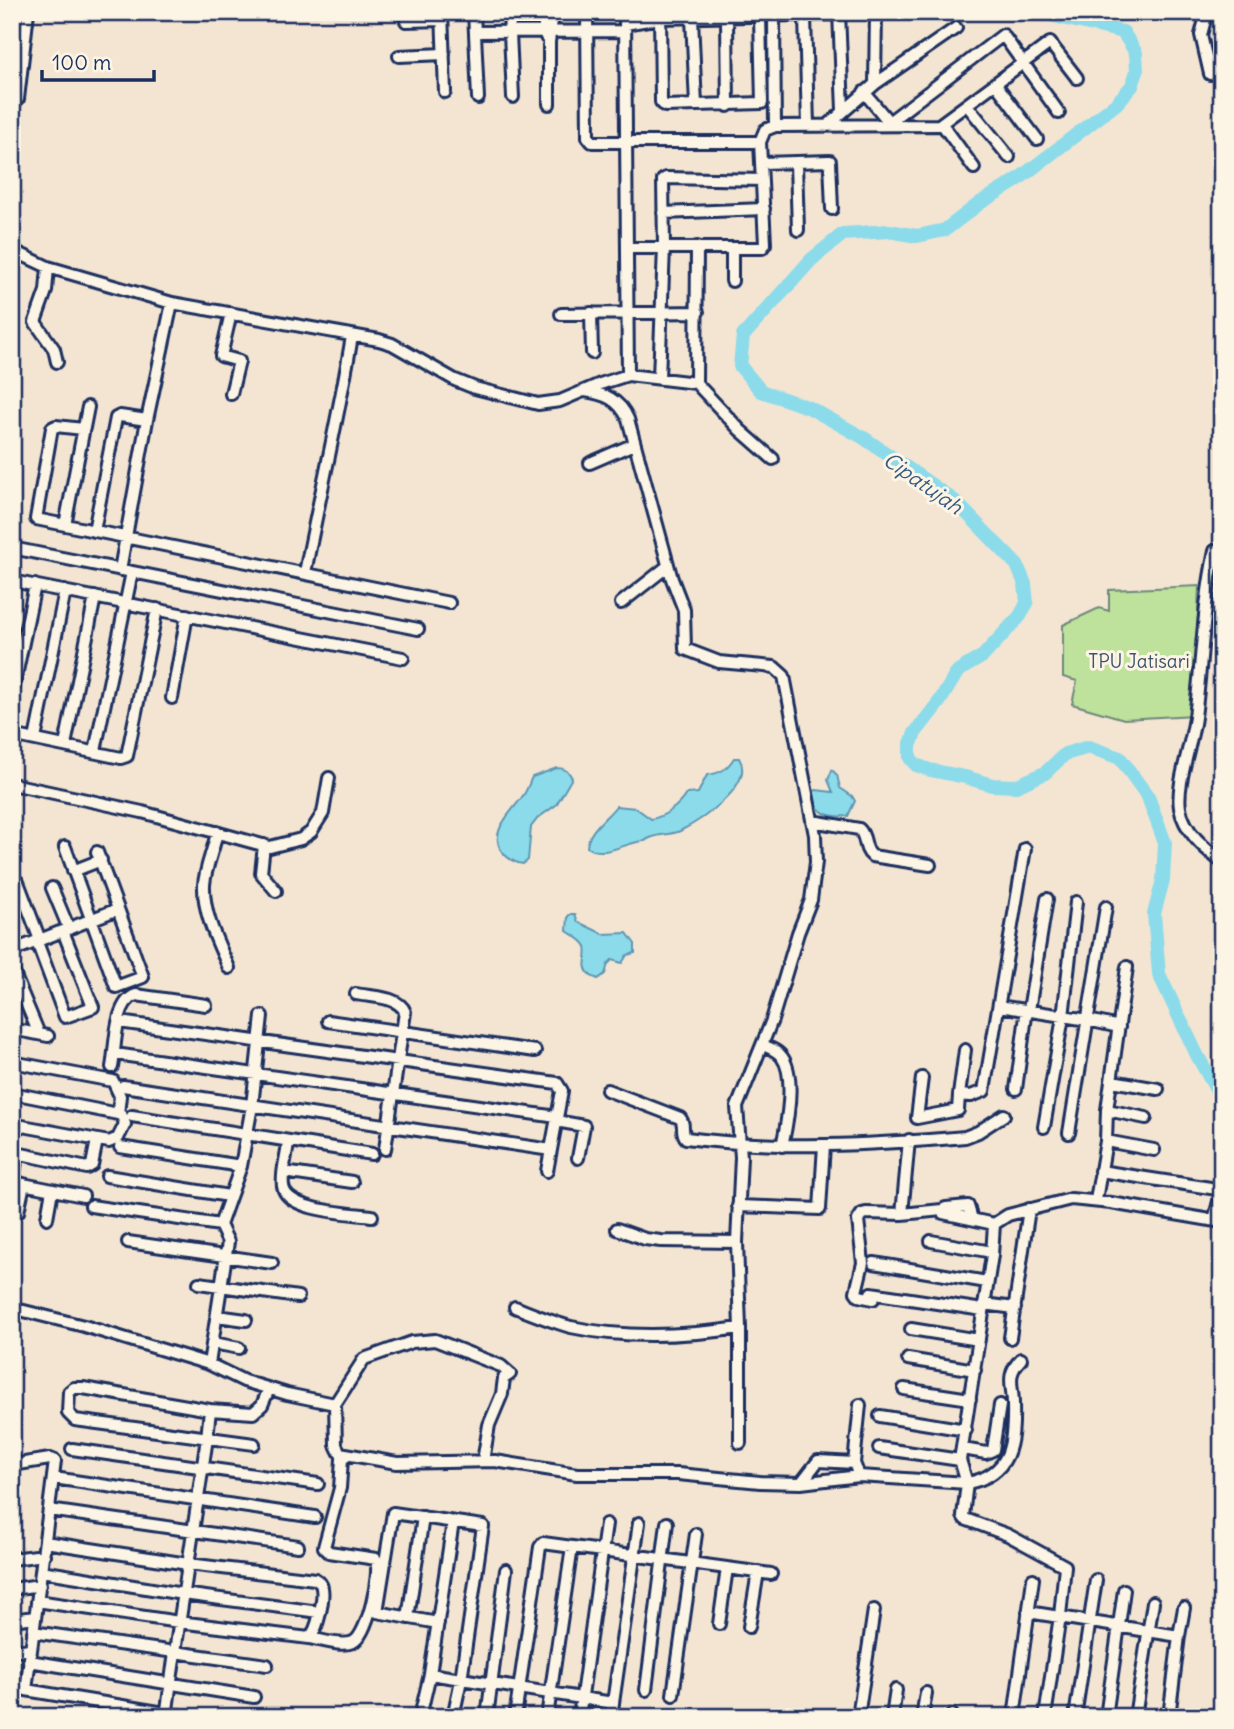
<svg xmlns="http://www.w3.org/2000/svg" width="1234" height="1729" viewBox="0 0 1234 1729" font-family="Delius,sans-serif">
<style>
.green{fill:#bee19b;stroke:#6c887c;stroke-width:2}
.water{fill:#8cdbea;stroke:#5f96b2;stroke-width:2}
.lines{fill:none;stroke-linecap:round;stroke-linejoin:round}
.river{stroke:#8cdbea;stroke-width:14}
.minor-casing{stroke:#1b2f5e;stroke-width:16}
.minor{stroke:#fcf5e5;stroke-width:10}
.labels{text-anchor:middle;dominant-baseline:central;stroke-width:6;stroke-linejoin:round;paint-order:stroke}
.park-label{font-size:19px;fill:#3c536a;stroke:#fcf5e5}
.water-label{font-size:21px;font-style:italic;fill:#375a81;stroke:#fcf5e5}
</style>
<rect width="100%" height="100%" fill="#f4e5d3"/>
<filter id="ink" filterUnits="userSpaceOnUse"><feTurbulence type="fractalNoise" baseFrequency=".0143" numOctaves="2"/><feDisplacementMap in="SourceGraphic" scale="14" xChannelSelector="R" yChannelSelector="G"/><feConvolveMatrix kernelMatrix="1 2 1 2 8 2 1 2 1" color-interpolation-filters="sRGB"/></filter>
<g filter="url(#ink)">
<path class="green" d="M1199 586 1194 715 1124 719 1072 704 1077 681 1063 677V625L1099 608 1109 611V590Z"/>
<path class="water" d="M734 758H739C756 785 700 821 680 831 669 836 654 833 645 841 627 841 605 859 587 847 588 830 606 819 616 806L636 808 651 819C664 817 679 806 686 794L698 793 707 775C721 773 726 770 734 758Z
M557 768C565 768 569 771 572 778L556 805 538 818 531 827 528 860 523 864C515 863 510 860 504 854 486 834 511 813 522 797 527 791 529 783 532 777Z
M832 770 837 775 840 788 852 796 855 801 848 816C830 818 814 814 813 792L816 790 833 792 828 780Z
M571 914H575L578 922 603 934 627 933 635 944V953L627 955 622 963 612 960 608 964 605 974 598 979 591 976C580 965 589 959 586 947 584 940 572 935 567 931L568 916Z"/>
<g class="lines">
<path class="river" d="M1037 12 1123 32 1136 53 1137 71 1132 86 1116 104 1016 181 980 203 945 230 917 236 889 231 843 234 811 260 743 336 740 366 761 391 810 408 864 438 956 502 1017 565 1025 584 1027 603 1020 616 983 656 958 671 940 701 915 733 910 746V758L916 765 930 770 965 777 992 785 1016 786 1045 773 1065 754 1089 747 1120 758 1148 797 1165 843 1163 880 1154 914 1159 974 1197 1055 1222 1100"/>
<defs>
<path id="minor" d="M442 12 445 92
M474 12 478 98
M509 12 513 97
M544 12V32L546 37
M587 12 588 137 592 142H760L765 130 775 126 939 125 1050 43 1077 78
M625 12 628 375
M660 12 661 102 665 106 762 103 760 17
M772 12 774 16 775 126
M839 12 843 110
M1207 12 1201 35 1210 74
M805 16 808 126
M692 18 696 105
M727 18 728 106
M406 21 442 20
M625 24 660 18 839 14
M475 32 625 31
M399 56 444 54
M995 83 1037 139
M875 84 876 12
M864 92 889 122
M18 99 28 12
M549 104V42L553 12
M967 105 1009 157
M942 124 974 168
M885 125 1003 35 1059 113
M827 126 875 84 956 28
M762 163 830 161 832 209
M796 163 798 230
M663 213 764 209
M697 247 696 383 740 430 773 459
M627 248H762L765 244 760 142
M12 250 48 267 172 303 379 340 392 344 455 380 475 388 538 404 560 401 600 384 628 375 696 383
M48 267 46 291 35 322 54 349 57 362
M732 281V248
M231 313 221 356 239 361 231 394
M591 313 592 353
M561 314 698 312
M659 378 664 247 663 180 666 178 762 180
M585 391C605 394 619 399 628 419L672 579 684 610 685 649 719 662 774 667 784 676 815 835 816 862 811 900 798 933 772 1020 737 1107 741 1157 737 1242 740 1328V1443
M83 429 56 426 52 428 36 519 449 603
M590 463 634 444
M65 525 88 407
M94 531 116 418 120 416 147 420
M12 548 418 629
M1222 550 1215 551C1203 606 1202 662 1195 717 1192 743 1176 784 1180 808 1184 831 1204 848 1222 862
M120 570 147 420 172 303
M305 573C320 494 339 416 352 336
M12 581 403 658
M621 603 668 566
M12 695 35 585
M172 698 187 615
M12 735 121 758 127 756 157 609
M35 739 65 591
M65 745 95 597
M95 751 132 572
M12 784 142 812 270 847 301 839 311 832 323 813 329 778
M812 821 859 829C867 836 863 849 872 856L930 865
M217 832C214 849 205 868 204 885 203 914 218 943 229 968
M264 845 261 873 276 891
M65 847 116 987 143 977 97 852
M73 871 101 860
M18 882 40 940
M52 888 69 929
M37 942 65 1017 93 1007 63 931
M12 951 118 909
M12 969 39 1034
M356 994C371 997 399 996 405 1012L385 1149
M999 1006 1088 1020 1119 1027
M328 1021 535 1051
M119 1022 557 1083 562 1091 547 1171
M12 1029 48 1036
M763 1045C770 1048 778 1051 782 1057 796 1076 787 1124 782 1146
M115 1054 557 1117
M12 1062 113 1081 120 1096 118 1114
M112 1067C116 1047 114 1002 136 995L206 1005
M922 1078 917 1118 958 1110 959 1095 971 1096 984 1091 1025 849
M1112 1081 1158 1089
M123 1086 551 1150
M1016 1089 1026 1016 1029 1010 1047 899
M607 1090 680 1118C686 1124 680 1132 686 1138 779 1150 872 1145 965 1137L978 1132 1004 1115
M12 1093 118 1114 122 1116 125 1124 118 1138 109 1142 12 1124
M959 1095 965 1050
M1107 1110 1146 1118
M132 1116 372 1154
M556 1121 584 1126 578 1158
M1044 1127 1063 1017 1076 902
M1069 1133 1106 907
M1106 1141 1154 1150
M288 1142C287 1156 281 1172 283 1186 286 1212 352 1213 372 1216
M120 1147 241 1166
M12 1152 87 1168 92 1165 97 1140
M17 1153 14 1175 18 1183 83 1196
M1100 1171 1217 1189 1221 1194 1214 1220
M284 1172 352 1182
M107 1176 229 1196
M1096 1200 1106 1141 1107 1110 1127 967
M91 1206 220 1225
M738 1206 820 1209 824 1145
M18 1212 24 1184
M902 1214 942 1210
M47 1218 52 1190
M972 1219 968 1206 946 1208 942 1210 943 1213 994 1224
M617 1229 645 1239 661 1241 737 1242
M931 1241 992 1252
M128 1242 272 1263
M874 1263 987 1282
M199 1283 298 1297
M871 1293 983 1310
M877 1294 873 1299 859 1296 856 1292 863 1263 858 1220 862 1214 866 1213 902 1214 909 1140
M984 1304 1015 1308
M515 1307C533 1314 552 1322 571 1327 626 1339 686 1336 740 1328
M12 1308 84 1326 209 1364 244 1381 287 1394 335 1404
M217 1316 246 1320
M911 1329 979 1340
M1010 1338 1029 1209
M213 1343 239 1348
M908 1359 975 1370
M209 1364 228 1242 220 1225 241 1166 252 1106 262 1016
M904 1389 970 1399
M210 1410 253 1413 262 1405 269 1389
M880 1416 966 1430
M879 1448 960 1460
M72 1449 318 1484
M963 1449 986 1453 993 1450 1000 1405
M483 1461 489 1425 502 1394 504 1378 510 1374 501 1366 435 1340 412 1342 364 1359 335 1404 336 1445 340 1453 397 1463 495 1461 577 1474H678L760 1482 801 1483 859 1476 967 1483C1011 1475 1014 1444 1013 1404 1013 1385 1005 1376 1021 1359
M12 1465 50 1459 55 1461 26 1690 189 1717
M859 1476 854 1463 860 1405
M54 1478 315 1517
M801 1483 818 1461 854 1463
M49 1510 298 1546
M453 1522 430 1674 613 1703 611 1717
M12 1559 44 1555
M41 1571 183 1594 319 1612
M12 1589 40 1585
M37 1601 179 1622 309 1638C318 1631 324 1598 322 1588 321 1582 319 1582 315 1579L188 1564 45 1542
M1028 1612 1179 1636 1169 1717
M408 1618 423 1517
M12 1620 35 1617
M438 1623 377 1612 393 1513 483 1526 461 1680 453 1717
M719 1624 727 1568
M749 1627 758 1572
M33 1632 267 1665
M1179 1636 1184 1608
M309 1638C322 1640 342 1647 353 1642 368 1635 381 1573 376 1559L329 1552 324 1547 340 1488 342 1459 347 1456
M12 1651 31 1649
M29 1661 254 1697
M646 1690 667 1523
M673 1695 696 1534
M613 1703 639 1523
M166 1717 175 1652 207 1438 210 1410 83 1388H74L69 1392 68 1413 75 1420 254 1444
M420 1717 430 1674
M487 1717 506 1570
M515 1717 540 1547 543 1543 771 1574
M547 1717 572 1547
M579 1717 606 1524
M858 1717 874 1610
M892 1717 896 1690
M922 1717 926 1693
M952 1717V1715
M1014 1717 1033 1579
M1045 1717 1060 1616 1065 1566 1008 1535 965 1519 963 1516 967 1483 960 1460 992 1255 994 1224 1008 1215 1071 1199 1111 1203 1222 1222
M1075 1717 1096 1580
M1106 1717 1124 1590
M1135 1717 1153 1602"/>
</defs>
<use href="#minor" class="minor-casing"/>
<use href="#minor" class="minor"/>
</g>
</g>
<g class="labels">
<g class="park-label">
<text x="1139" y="661">TPU Jatisari</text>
</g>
<g class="water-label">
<text transform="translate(923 483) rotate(35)">Cipatujah</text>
</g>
</g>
<rect width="1234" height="1729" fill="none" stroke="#fcf5e5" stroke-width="42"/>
<rect x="21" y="21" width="1192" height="1687" fill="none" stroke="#1b2f5e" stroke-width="2.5" filter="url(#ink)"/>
<path d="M42 70v10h112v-10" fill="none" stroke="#1b2f5e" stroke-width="3.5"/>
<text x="52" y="70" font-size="21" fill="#1b2f5e" stroke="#fcf5e5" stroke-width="5" paint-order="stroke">100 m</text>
</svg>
